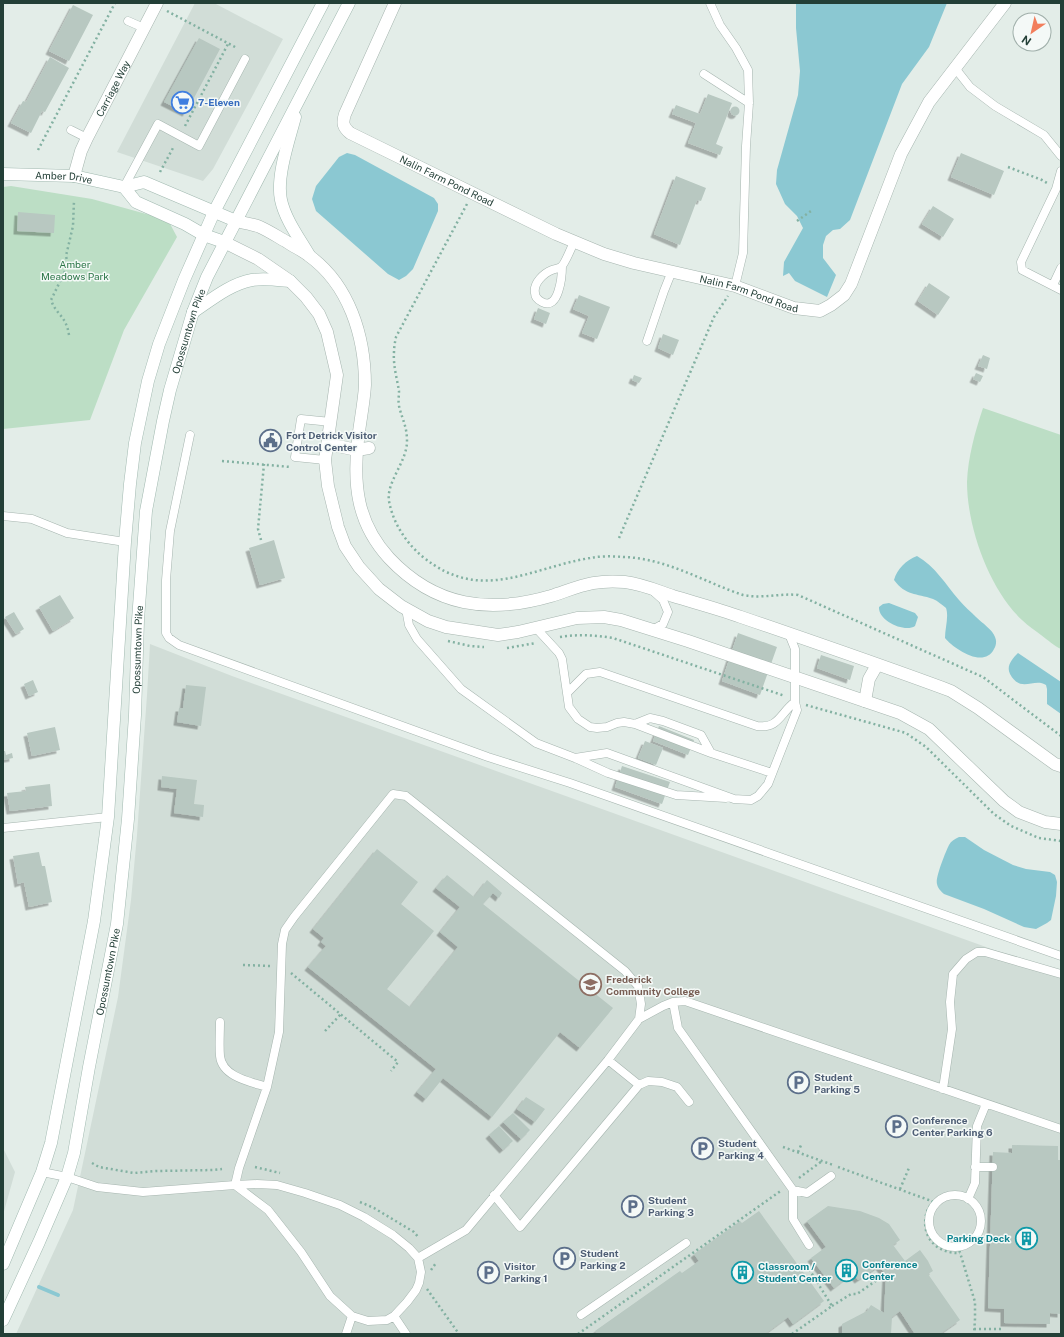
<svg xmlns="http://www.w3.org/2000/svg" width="1064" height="1337" viewBox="0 0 1064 1337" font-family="'Public Sans',sans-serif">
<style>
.built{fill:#d1ddd7}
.green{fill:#bcdec5}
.water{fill:#8bc8d2}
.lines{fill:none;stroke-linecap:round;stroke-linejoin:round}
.stream{stroke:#8bc8d2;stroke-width:4}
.building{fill:#b8c8c1;filter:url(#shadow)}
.lane-casing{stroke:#a6b5af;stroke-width:9}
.street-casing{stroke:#a6b5af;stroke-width:13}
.secondary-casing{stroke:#a1b9b0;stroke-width:13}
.path{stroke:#83b1a2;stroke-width:2.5;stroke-dasharray:2 3;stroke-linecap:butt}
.lane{stroke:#fff;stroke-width:8}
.street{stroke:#fff;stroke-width:12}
.secondary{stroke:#fff;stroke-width:12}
.labels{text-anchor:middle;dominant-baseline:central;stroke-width:3;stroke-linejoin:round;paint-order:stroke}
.street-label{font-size:10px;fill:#233f37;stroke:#f4f9f7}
.shop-label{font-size:10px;font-weight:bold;fill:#366cbe;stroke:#f4f9f7;text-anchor:start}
.park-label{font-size:10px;fill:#2c7648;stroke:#f4f9f7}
.service-label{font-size:10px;font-weight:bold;fill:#4e5e75;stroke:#f4f9f7;text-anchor:start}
.education-label{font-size:10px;font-weight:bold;fill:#785e54;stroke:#f4f9f7;text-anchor:start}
.culture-label{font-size:10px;font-weight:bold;fill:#0d838f;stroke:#f4f9f7;text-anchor:start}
</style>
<defs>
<filter id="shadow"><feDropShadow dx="-3.5" dy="3.5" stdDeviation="0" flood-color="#0004"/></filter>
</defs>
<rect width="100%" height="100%" fill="#e3ede8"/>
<path class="built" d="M195 3H214L283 39 213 169 203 181 117 152Z
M150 644 232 676 1061 974V1334H16L73 1210 118 997 131 900 137 835 147 695Z
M3 1148 15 1172 3 1215Z"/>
<path class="green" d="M11 186 92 199 168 220 177 237 124 330 90 420 3 429V187Z
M983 408 1061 435V649C1054 646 1048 640 1041 635 1035 630 1028 626 1022 620 989 589 967 527 967 482 968 457 975 432 983 408Z"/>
<path class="water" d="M796 3H947L929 47 902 84 850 220 840 229 833 230 826 236 823 245V258L836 275 827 297 795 281 789 273 783 276 784 262 803 228 797 216 785 204 776 184 777 170 798 95 800 71 796 28Z
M347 153 355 155 434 198 438 204V211L413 269 406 276 399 280 388 274 316 211 312 199 316 186 339 157Z
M917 556C935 566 946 585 959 600 964 606 971 612 976 617 982 623 993 630 995 637 997 641 996 646 994 649 984 669 954 649 945 638 945 628 949 617 946 608 942 605 938 601 933 599 916 593 906 596 894 580 897 569 906 560 917 556Z
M889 603 915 613 918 617 915 626C905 633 878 621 879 607L883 604Z
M1018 653 1061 682V714L1047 704V689L1046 685C1034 677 1021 694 1010 674 1006 666 1012 659 1018 653Z
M959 837H965L984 850 1013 865 1026 869 1050 872 1055 875 1057 882 1056 896 1051 920 1047 923 1036 929 1024 927 984 909 944 894C941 891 938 889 937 884 935 878 946 851 949 845 951 841 955 839 959 837Z"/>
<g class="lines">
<path class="stream" d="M39 1287 58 1295"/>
</g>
<path class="building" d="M73 5 93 15 69 61 49 51Z
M199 38 220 49 186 113 164 102Z
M50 57 69 68 45 112 42 111 31 133 11 123 23 101 26 102Z
M708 94 732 103 716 144 723 147 720 155 688 143 696 123 672 114 676 105 700 114Z
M730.5 111a4.5 4.5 0 1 1 9 0a4.5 4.5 0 1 1-9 0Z
M961 153 1004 171 994 195 951 177Z
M676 176 706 188 701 201 697 200 680 245 654 234Z
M933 206 954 219 943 237 922 224Z
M18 212 55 215 54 233 17 231Z
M929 283 950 297 938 315 918 301Z
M579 295 610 307 597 339 582 333 589 316 573 309Z
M538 308 550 313 546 324 534 319Z
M663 334 679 340 673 355 658 348Z
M983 355 990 358 987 369 978 366Z
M976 373 983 376 980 382 973 379Z
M634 375 642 378 639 383 632 380Z
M274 540 285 578 260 585 249 548Z
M60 595 74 618 53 631 39 607Z
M14 612 24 629 16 634 5 617Z
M738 633 777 647 760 695 722 681Z
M821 655 854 666 850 680 817 668Z
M33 680 38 692 29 696 24 684Z
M186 685 206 687 201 726 177 722 179 708H183Z
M659 726 694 740 688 755 653 741Z
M55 727 60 750 32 756 27 733Z
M645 741 663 748 656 765 638 758Z
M3 751H5L6 755 12 753 13 758 3 760Z
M622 766 670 782 662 804 615 787Z
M162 776 197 780 194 804 204 805 203 817 174 813 177 789 161 787Z
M50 784 52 806 10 811 7 793 26 791 25 787Z
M377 849 418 882 401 904 434 931 387 989 410 1007 458 947 440 932 460 907 436 888 447 875 474 897 487 880 502 893 499 898 493 893 483 904 613 1008 580 1048 560 1032 492 1117 443 1078 426 1099 417 1092 436 1069 308 967 326 946 321 942 324 938 313 929Z
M39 852 42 866H45L52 902 29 907 24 882 18 884 13 856Z
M526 1097 545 1109 535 1122 517 1109Z
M513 1113 530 1130 521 1139 503 1122Z
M499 1126 513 1141 503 1150 489 1135Z
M1012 1145 1058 1146V1160H1061V1314L1050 1313V1324L1004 1323V1309L988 1308 993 1152 1012 1153Z
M828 1206 860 1211 879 1218 889 1224 900 1240 893 1245 905 1261 920 1250 928 1261 933 1271 928 1274 960 1320 940 1334H915L900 1311 892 1317 891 1334H842V1324L867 1311 871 1305 884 1313 886 1275 879 1266 858 1280 853 1273 834 1288 811 1258 826 1247 807 1221Z
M759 1211 824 1301 793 1324 788 1317 765 1334H597L595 1331 680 1271 682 1273 699 1261 694 1254 740 1221 742 1223Z"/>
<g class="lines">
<defs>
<path id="lane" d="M710 3 720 25 736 48 748 70 749 103 746 146 743 253 735 286
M128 21 144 28
M955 68 970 87 995 106 1044 135 1061 156
M704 74 749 103
M71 130 87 138
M1061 171 1056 189 1021 262 1022 270 1061 290
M124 187 158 124 199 146 245 59
M562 266C562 276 559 311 542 302 538 300 535 297 535 293 533 283 544 273 552 270 555 269 559 268 561 267 565 264 571 248 574 242
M1053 285 1061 268
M647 341 664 291 672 271
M190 435 170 531 166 580V633L169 638 179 645 488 757 570 783 1061 956
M325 460 295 457 301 419 331 422
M3 516 32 519 67 533 125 542
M406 609 409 625 417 639 461 689 536 743 575 758 608 773 676 795 726 798
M536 628 559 653 562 659 569 707 578 719 590 727 597 728 607 727 617 723 624 722 635 724 650 718 663 721 701 735 711 753 772 773
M654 629 663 624 668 612 663 600 654 592
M789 634 795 649V702
M568 692 586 674 600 672 757 726C779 729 780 713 795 702L797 710 768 784 758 796 751 800 734 799 607 753 575 758
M635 724 711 753
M3 828 108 817
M673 1002 678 1028 793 1190V1219L809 1245
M220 1022C220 1033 219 1045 220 1056 222 1077 251 1082 267 1087
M608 1060 639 1085
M943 1089 952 1029 950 1002 953 974 966 959 977 952H985L1061 974
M975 1167H993
M42 1172 67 1177 97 1187 143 1192 235 1185 257 1184 277 1185 305 1193 340 1205 364 1217 393 1235 409 1248 418 1258 421 1272 419 1283 416 1290 407 1302 394 1316 387 1320 368 1321 352 1316 330 1296 301 1252 268 1210 235 1185
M235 1185 239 1168 267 1087 279 1032 282 944 285 930 294 917 393 794 406 796 625 971 638 986 641 1004 639 1019
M793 1190 807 1193 831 1176
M494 1195 520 1227 639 1085 648 1081 662 1082 677 1087 689 1102
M929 1221a26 26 0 1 1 52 0a26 26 0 1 1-52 0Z
M968 1199 975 1183 977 1126 986 1104
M418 1258 466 1230 608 1060 639 1019 663 1006 673 1002 685 1001 1061 1129
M581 1315 686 1243
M394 1316 406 1334
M346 1334 352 1316"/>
<g id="street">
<path id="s1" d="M395 3 345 114C342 123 343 127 350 133L556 234 604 254 634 263 735 286 794 308 820 311 831 305 844 295 851 284 901 154 929 102 1005 3"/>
<path id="s2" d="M74 176 81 151 87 138 157 3"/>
<path d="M236 221C244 223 253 224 260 227 269 231 278 237 287 242 294 247 302 250 308 255 349 284 365 336 365 385 364 403 360 421 358 440 353 485 357 523 389 558 435 607 489 614 551 596 579 587 594 579 625 582 642 584 658 591 673 596 696 603 719 609 741 617 811 641 881 665 951 691L978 708 1055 764 1061 766"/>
<path d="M224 242 258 259 290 281 306 297 319 314 327 332 337 375 325 460 328 486 338 527 345 546 359 567 379 589 401 606 428 621 446 627 498 635 518 632 577 618 604 617 621 620 688 641 900 713 929 729 1004 801 1019 812 1045 822 1061 824"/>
<path d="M328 444 357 450 369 448"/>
<path d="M865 701 869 679 877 665"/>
</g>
<g id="secondary">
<path d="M295 117C289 140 276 177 281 200 285 219 299 238 309 255"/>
<path id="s3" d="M3 174 74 176 124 187 144 182 236 221"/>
<path d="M124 187 136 202 185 224 204 235 224 242"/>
<path d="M193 312C211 300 230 284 252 280 264 278 278 280 290 281"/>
<path d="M3 1264 42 1172 51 1143 94 921 108 817 125 542 130 484 135 443 148 381 159 344 184 280 214 212 323 3"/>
<path id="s4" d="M3 1320 39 1242 67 1177 74 1153 89 1067 117 924 128 819 135 715 138 620 146 511 163 421 170 390 193 312 207 277 349 3"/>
</g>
</defs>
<use href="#lane" class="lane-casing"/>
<use href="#street" class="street-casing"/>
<use href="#secondary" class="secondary-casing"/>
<path class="path" d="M167 11 237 48
M185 126 228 44
M38 150 115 3
M1008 167 1042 180 1047 183
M160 172 173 148
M467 204 396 337C395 342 394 347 394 352 393 365 397 379 399 391 399 396 398 401 399 406 402 419 407 426 407 441 407 462 386 482 389 501 393 523 406 543 423 557 481 604 529 568 590 558 600 556 612 556 623 557 666 558 704 582 743 595 764 599 779 593 798 595L983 677 1061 736
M797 221 811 211
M69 335C66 315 56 315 51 300L68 265 66 256 73 226 74 201
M222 461 291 467
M619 538 714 317 728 296
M261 540 258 529 264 464
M560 637C578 634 595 635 613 638L785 696
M448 641 470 646 484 647
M507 648 536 643
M806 705 906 733 926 747 994 814 1011 826 1039 838 1061 841
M243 965 271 966
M291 973 398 1062 391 1071
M325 1031 341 1014
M783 1147 833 1165
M798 1152 802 1143
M92 1163 99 1167 134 1173 156 1171 213 1170 222 1169
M255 1167 280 1173
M838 1167 937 1203
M799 1178 822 1161
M900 1189 909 1168
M933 1201C930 1206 927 1210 926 1215 921 1238 938 1254 960 1253
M360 1202 374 1208 414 1232 419 1238
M958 1246 975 1302V1319L974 1334
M431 1270 436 1263
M427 1289 459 1334
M832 1306 851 1294H857L877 1280
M974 1329H1003
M578 1334 782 1190
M792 1334 832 1306 809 1269"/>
<use href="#lane" class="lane"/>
<use href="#street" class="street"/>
<use href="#secondary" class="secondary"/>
</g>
<defs>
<symbol id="supermarket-ring" viewBox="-11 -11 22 22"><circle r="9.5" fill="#f4f9f7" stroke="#3f7fe0" stroke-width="1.5"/><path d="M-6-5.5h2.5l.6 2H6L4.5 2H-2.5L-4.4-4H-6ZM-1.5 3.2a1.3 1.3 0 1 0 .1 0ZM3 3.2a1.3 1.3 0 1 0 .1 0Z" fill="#3f7fe0"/></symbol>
<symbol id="civic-ring" viewBox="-11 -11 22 22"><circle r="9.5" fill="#f4f9f7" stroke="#5c6f8a" stroke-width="1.5"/><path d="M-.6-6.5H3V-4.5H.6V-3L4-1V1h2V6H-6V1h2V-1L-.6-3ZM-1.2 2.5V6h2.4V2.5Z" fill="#5c6f8a"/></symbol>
<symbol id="university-ring" viewBox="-11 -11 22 22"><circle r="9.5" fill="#f4f9f7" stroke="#8d6e63" stroke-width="1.5"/><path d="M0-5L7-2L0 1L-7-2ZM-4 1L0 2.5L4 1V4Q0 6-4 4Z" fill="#8d6e63"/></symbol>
<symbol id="parking-ring" viewBox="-11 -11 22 22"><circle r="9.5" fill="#f4f9f7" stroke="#5c6f8a" stroke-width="1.5"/><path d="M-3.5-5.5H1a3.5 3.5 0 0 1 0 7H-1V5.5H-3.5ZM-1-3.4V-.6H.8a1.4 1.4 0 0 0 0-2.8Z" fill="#5c6f8a"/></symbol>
<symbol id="building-ring" viewBox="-11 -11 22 22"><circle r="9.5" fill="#f4f9f7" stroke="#0f9aa8" stroke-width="1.5"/><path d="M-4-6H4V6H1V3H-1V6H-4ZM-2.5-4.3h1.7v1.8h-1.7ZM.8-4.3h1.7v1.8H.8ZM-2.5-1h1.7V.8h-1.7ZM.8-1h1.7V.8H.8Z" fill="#0f9aa8"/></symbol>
</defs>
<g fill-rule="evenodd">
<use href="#supermarket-ring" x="170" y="90" width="25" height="25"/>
<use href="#civic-ring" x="258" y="428" width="25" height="25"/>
<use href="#university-ring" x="578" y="972" width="25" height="25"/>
<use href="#parking-ring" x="786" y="1070" width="25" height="25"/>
<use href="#parking-ring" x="884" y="1114" width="25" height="25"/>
<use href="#parking-ring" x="690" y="1136" width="25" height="25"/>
<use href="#parking-ring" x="620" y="1194" width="25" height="25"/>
<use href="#building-ring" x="1014" y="1226" width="25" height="25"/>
<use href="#parking-ring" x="552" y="1246" width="25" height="25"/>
<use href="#building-ring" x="834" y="1258" width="25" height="25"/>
<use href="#parking-ring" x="476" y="1260" width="25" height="25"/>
<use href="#building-ring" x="730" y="1260" width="25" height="25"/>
</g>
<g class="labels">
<g class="street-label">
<text stroke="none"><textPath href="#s2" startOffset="96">Carriage Way</textPath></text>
<text stroke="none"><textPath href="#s3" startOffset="61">Amber Drive</textPath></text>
<text stroke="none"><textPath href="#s1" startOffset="251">Nalin Farm Pond Road</textPath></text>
<text stroke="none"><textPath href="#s1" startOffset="575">Nalin Farm Pond Road</textPath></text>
<text stroke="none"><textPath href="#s4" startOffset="1014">Opossumtown Pike</textPath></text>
<text stroke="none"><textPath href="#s4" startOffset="690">Opossumtown Pike</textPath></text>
<text stroke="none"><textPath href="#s4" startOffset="366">Opossumtown Pike</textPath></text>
</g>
<g class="shop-label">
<text x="198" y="102">7-Eleven</text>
</g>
<g class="park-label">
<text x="75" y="264">Amber<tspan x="75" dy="12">Meadows Park</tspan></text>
</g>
<g class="service-label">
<text x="286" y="435">Fort Detrick Visitor<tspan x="286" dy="12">Control Center</tspan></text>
<text x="814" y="1077">Student<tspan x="814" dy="12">Parking 5</tspan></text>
<text x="912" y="1120">Conference<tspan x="912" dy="12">Center Parking 6</tspan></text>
<text x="718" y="1143">Student<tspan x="718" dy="12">Parking 4</tspan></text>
<text x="648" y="1200">Student<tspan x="648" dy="12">Parking 3</tspan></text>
<text x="580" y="1253">Student<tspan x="580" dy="12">Parking 2</tspan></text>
<text x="504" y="1266">Visitor<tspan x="504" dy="12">Parking 1</tspan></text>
</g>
<g class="education-label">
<text x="606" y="979">Frederick<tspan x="606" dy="12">Community College</tspan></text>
</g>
<g class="culture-label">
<text x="1010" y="1238" text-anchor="end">Parking Deck</text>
<text x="862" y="1264">Conference<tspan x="862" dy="12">Center</tspan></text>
<text x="758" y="1266">Classroom /<tspan x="758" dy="12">Student Center</tspan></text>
</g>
</g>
<rect width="1064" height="1337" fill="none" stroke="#233f37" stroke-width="8"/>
<g transform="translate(1032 32) rotate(214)"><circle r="19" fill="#f4f9f7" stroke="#a0afaa"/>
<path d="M0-3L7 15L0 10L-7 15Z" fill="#f27e5c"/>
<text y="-6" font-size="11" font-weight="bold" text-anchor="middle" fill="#233f37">N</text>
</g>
</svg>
